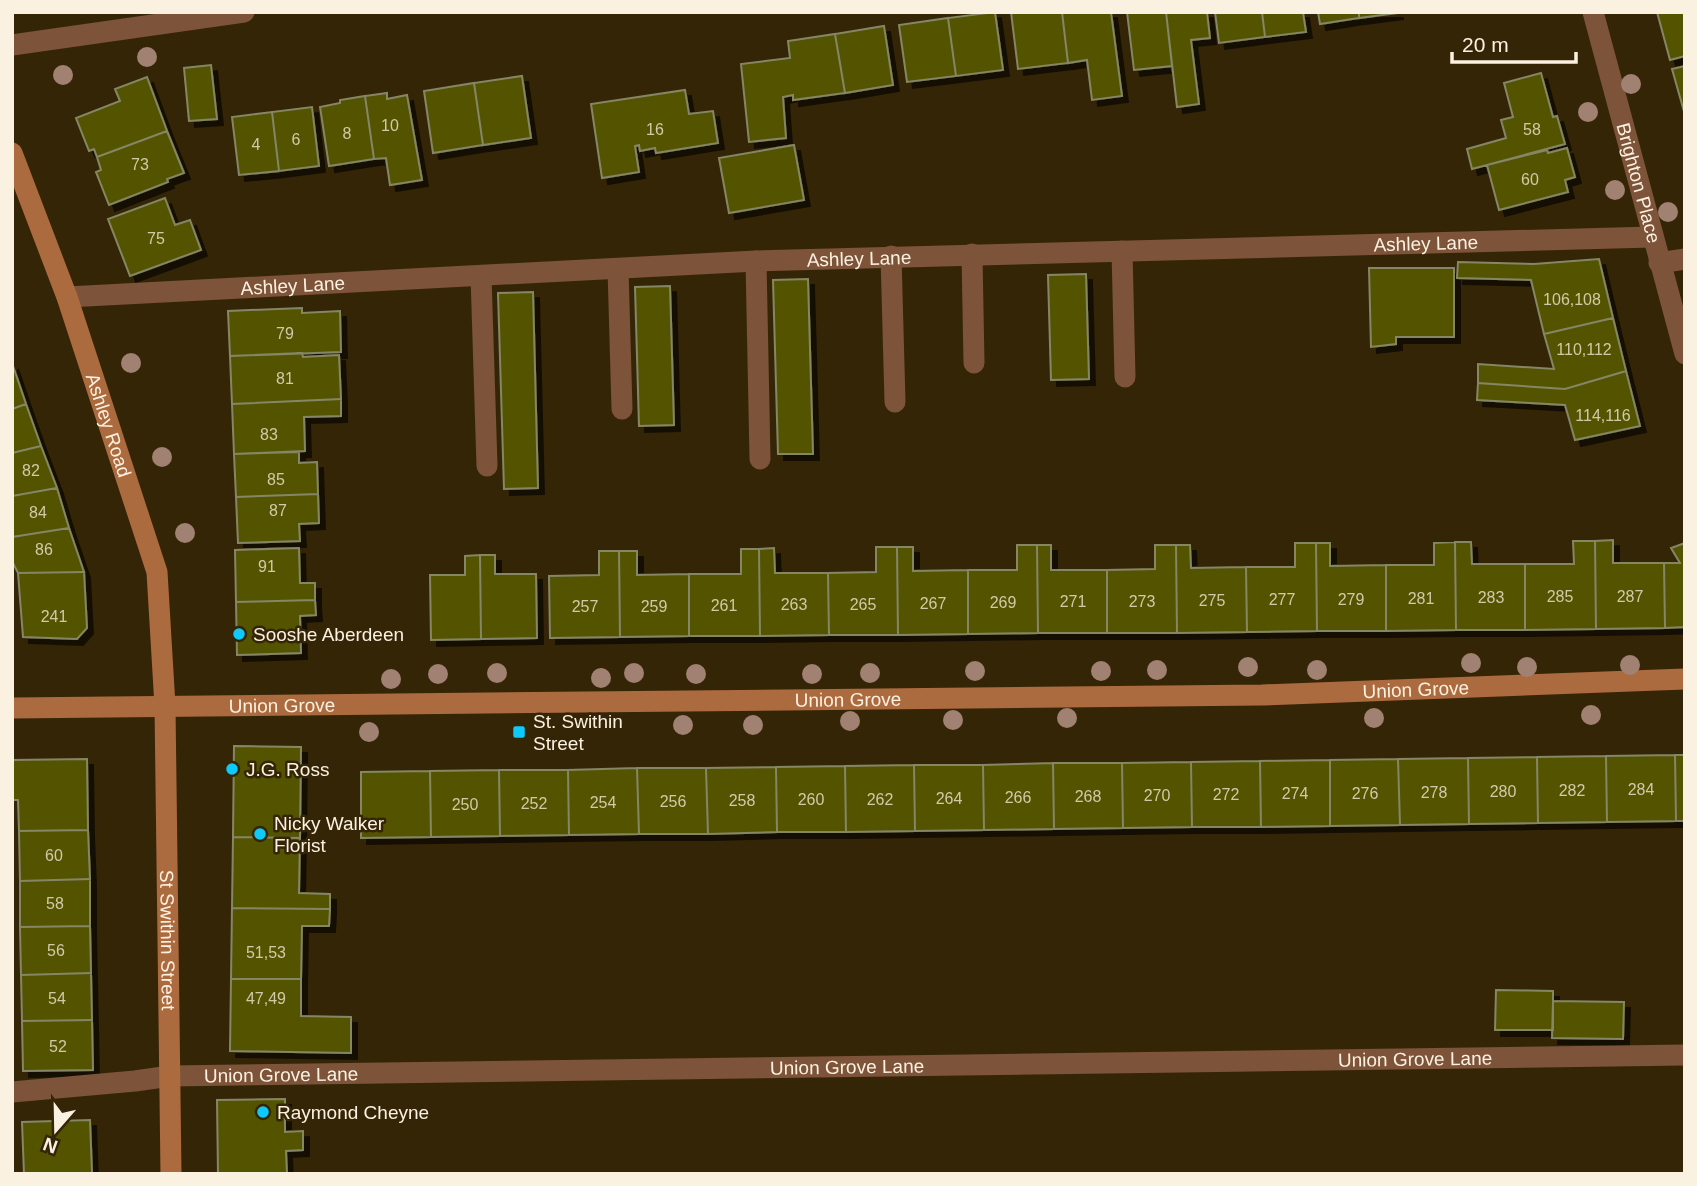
<svg xmlns="http://www.w3.org/2000/svg" width="1697" height="1186" viewBox="0 0 1697 1186" font-family="Helvetica,sans-serif">
<style>
.building{fill:#535305;stroke:#858664;stroke-width:2;filter:url(#shadow)}
.lines{fill:none;stroke-linecap:round;stroke-linejoin:round}
.lane{stroke:#7d5339;stroke-width:21}
.street{stroke:#7d5339;stroke-width:21}
.secondary{stroke:#ac6a3f;stroke-width:21}
.tree{fill:#a08172}
.poi-dot{fill:#0dcafa;stroke:#352507;stroke-width:2.5}
.labels{text-anchor:middle;dominant-baseline:central;stroke-width:5;stroke-linejoin:round;paint-order:stroke}
.number-label{font-size:16px;fill:#d1caa9}
.street-label{font-size:19px;fill:#fbf1e0;stroke:#352507}
.poi-label{font-size:19px;fill:#fbf1e0;stroke:#352507;text-anchor:start}
</style>
<defs>
<filter id="shadow"><feDropShadow dx="6" dy="6" stdDeviation="0" flood-color="#0009"/></filter>
</defs>
<rect width="100%" height="100%" fill="#352507"/>
<path class="building" d="M995 12 1003 70 956 76 948 18Z
M1011 12H1062L1068 63 1018 69Z
M1062 12H1111L1122 96 1092 100 1087 60 1068 63Z
M1127 12H1166L1172 66 1134 70Z
M1166 12H1207L1210 38 1191 40 1199 104 1177 107Z
M1215 12H1262L1265 37 1219 43Z
M1262 12H1303L1306 32 1265 37Z
M1318 12H1359V18L1320 24Z
M1359 12H1397V13L1359 18Z
M1657 12H1685V56L1670 60Z
M948 18 956 76 907 82 899 25Z
M884 26 893 85 845 93 835 34Z
M835 34 845 93 793 100V95L783 97 786 138 749 142 741 64 790 58 788 41Z
M211 65 217 119 189 121 184 68Z
M1685 66V115L1672 69Z
M1541 73 1553 117 1557 116 1565 144 1472 169 1467 149 1506 138 1501 120 1513 117 1504 83Z
M522 76 531 138 483 145 474 83Z
M147 77 167 131 97 157 94 149 89 151 76 118 120 101 115 89Z
M474 83 483 145 433 153 424 91Z
M685 90 689 114 713 111 718 143 656 153 655 148 640 151 639 145 635 146 639 172 602 178 591 104Z
M387 93V99L407 95 422 180 390 185 386 158 374 159 365 96Z
M365 96 374 159 329 166 320 107 340 103V100Z
M312 107 319 166 279 171 272 112Z
M272 112 279 171 239 175 232 117Z
M167 131 184 173 167 179 168 182 109 205 96 172 101 170 97 157Z
M794 145 804 200 729 213 719 158Z
M1567 148 1575 177 1565 180 1568 192 1499 210 1487 165 1547 150 1548 153Z
M165 198 175 225 190 220 201 250 130 276 108 219Z
M1599 259 1613 318 1544 334 1531 280 1457 278 1458 262 1534 264Z
M1369 268H1454V337H1396V344L1371 347Z
M1086 274 1089 379 1051 380 1048 275Z
M808 279 813 454H778L773 280Z
M670 286 674 425 639 426 635 287Z
M533 292 538 488 504 489 498 293Z
M302 308V313L340 311 341 352 230 356 228 311Z
M1613 318 1626 371 1565 389 1478 383V364L1554 369 1544 334Z
M302 353 303 357 339 355 341 399 232 404 230 356Z
M12 363 26 404 12 409Z
M1626 371 1640 426 1575 440 1565 405 1477 400 1478 383 1565 389Z
M341 399V416L304 417 305 451 234 454 232 404Z
M26 404 41 446 12 453V409Z
M41 446 57 488 12 496V453Z
M299 452V463L317 462 318 494 236 497 234 454Z
M57 488 69 528 12 537V496Z
M318 494 319 523 299 524 300 541 238 543 236 497Z
M69 528 84 572 18 573 12 561V537Z
M1613 540V563H1664L1665 628 1596 629 1595 541Z
M1573 541H1595L1596 629 1525 630V564H1574Z
M1455 542H1471L1472 564H1525V630H1456Z
M1455 542 1456 630 1386 631V565H1434V543Z
M1295 543H1316L1317 631 1247 632 1246 567H1295Z
M1316 543H1330V566L1386 565V631H1317Z
M1685 543V627L1665 628 1664 563H1680L1671 548Z
M1017 545H1037L1038 633 968 634V570H1017Z
M1037 545H1051V570H1107V633H1038Z
M1155 545H1176L1177 633H1107V570L1155 569Z
M1176 545H1190L1191 568 1246 567 1247 632 1177 633Z
M876 547H897L898 635H829L828 573 876 572Z
M897 547H913V571L968 570V634L898 635Z
M299 548 300 583H315V600L236 602 235 550Z
M774 548 775 573H828L829 635 760 636 759 549Z
M741 549H759L760 636H689V574H741Z
M599 551H619L620 637 550 638 549 576 599 575Z
M619 551H637V575L689 574V636L620 637Z
M480 555 481 639 431 640 430 575H465V556Z
M480 555H495V574H536L537 638 481 639Z
M84 572 87 628 77 639 23 637 18 573Z
M315 600 316 615 300 616 301 653 237 655 236 602Z
M234 746 301 747 300 838 233 837Z
M1675 755H1685V821H1676Z
M1675 755 1676 821 1607 822 1606 756Z
M1606 756 1607 822 1538 823 1537 757Z
M1537 757 1538 823 1469 824 1468 758Z
M1468 758 1469 824 1400 825 1398 759Z
M87 759 88 830 19 831 18 800H12V760Z
M1398 759 1400 825 1330 826V760Z
M1330 760V826L1261 827 1260 761Z
M1260 761 1261 827H1192L1191 762Z
M1191 762 1192 827 1123 828 1122 763Z
M1053 763H1122L1123 828 1054 829Z
M1053 763 1054 829 984 830 983 765Z
M914 765H983L984 830 915 831Z
M914 765 915 831 846 832 845 766Z
M845 766 846 832H777L776 767Z
M776 767 777 832 708 834 706 768Z
M637 768H706L708 834H639Z
M637 768 639 834 569 835 568 770Z
M499 770H568L569 835 500 836Z
M499 770 500 836 431 837 430 771Z
M430 771 431 837 361 838V772Z
M88 830 90 879 20 881 19 831Z
M233 837 300 838 299 893 330 894V909L232 908Z
M90 879V926L20 927V881Z
M232 908 330 909 329 926H302L301 979H231Z
M90 926 91 973 21 975 20 927Z
M91 973 92 1020 22 1021 21 975Z
M231 979H301V1016L351 1017V1053L230 1051Z
M1496 990 1553 991V1030H1495Z
M1553 1001 1624 1002 1623 1039 1552 1038Z
M92 1020 93 1070 23 1071 22 1021Z
M285 1099V1132L303 1131V1150L286 1151 287 1174H218L217 1100Z
M90 1120 92 1173 24 1174 22 1122Z"/>
<g class="lines">
<g class="lane">
<path d="M1122 251 1125 377"/>
<path d="M972 254 974 363"/>
<path d="M891 256 895 402"/>
<path d="M756 261 760 459"/>
<path d="M1659 263 1685 259"/>
<path d="M618 269 622 409"/>
<path d="M481 276 487 466"/>
<path id="s1" d="M67 297 756 261 1652 237"/>
<path id="s2" d="M12 1092 135 1081 170 1076 1685 1055"/>
</g>
<g class="street">
<path id="s3" d="M1593 12 1685 354"/>
<path d="M12 45 244 12"/>
</g>
<g class="secondary">
<path id="s4" d="M12 153 67 297 157 572 165 706 171 1174"/>
<path id="s5" d="M12 708 1262 695 1685 679"/>
</g>
</g>
<g class="tree">
<circle cx="147" cy="57" r="10"/>
<circle cx="63" cy="75" r="10"/>
<circle cx="1631" cy="84" r="10"/>
<circle cx="1588" cy="112" r="10"/>
<circle cx="1615" cy="190" r="10"/>
<circle cx="1668" cy="212" r="10"/>
<circle cx="131" cy="363" r="10"/>
<circle cx="162" cy="457" r="10"/>
<circle cx="185" cy="533" r="10"/>
<circle cx="1471" cy="663" r="10"/>
<circle cx="1630" cy="665" r="10"/>
<circle cx="1248" cy="667" r="10"/>
<circle cx="1527" cy="667" r="10"/>
<circle cx="1157" cy="670" r="10"/>
<circle cx="1317" cy="670" r="10"/>
<circle cx="975" cy="671" r="10"/>
<circle cx="1101" cy="671" r="10"/>
<circle cx="497" cy="673" r="10"/>
<circle cx="634" cy="673" r="10"/>
<circle cx="870" cy="673" r="10"/>
<circle cx="438" cy="674" r="10"/>
<circle cx="696" cy="674" r="10"/>
<circle cx="812" cy="674" r="10"/>
<circle cx="601" cy="678" r="10"/>
<circle cx="391" cy="679" r="10"/>
<circle cx="1591" cy="715" r="10"/>
<circle cx="1067" cy="718" r="10"/>
<circle cx="1374" cy="718" r="10"/>
<circle cx="953" cy="720" r="10"/>
<circle cx="850" cy="721" r="10"/>
<circle cx="683" cy="725" r="10"/>
<circle cx="753" cy="725" r="10"/>
<circle cx="369" cy="732" r="10"/>
</g>
<g class="poi-dot">
<circle cx="239" cy="634" r="7"/>
<rect x="512" y="725" width="14" height="14" rx="3.5"/>
<circle cx="232" cy="769" r="7"/>
<circle cx="260" cy="834" r="7"/>
<circle cx="263" cy="1112" r="7"/>
</g>
<g class="labels">
<g class="number-label">
<text x="390" y="125">10</text>
<text x="655" y="129">16</text>
<text x="1532" y="129">58</text>
<text x="347" y="133">8</text>
<text x="296" y="139">6</text>
<text x="256" y="144">4</text>
<text x="140" y="164">73</text>
<text x="1530" y="179">60</text>
<text x="156" y="238">75</text>
<text x="1572" y="299">106,108</text>
<text x="285" y="333">79</text>
<text x="1584" y="349">110,112</text>
<text x="285" y="378">81</text>
<text x="1603" y="415">114,116</text>
<text x="269" y="434">83</text>
<text x="31" y="470">82</text>
<text x="276" y="479">85</text>
<text x="278" y="510">87</text>
<text x="38" y="512">84</text>
<text x="44" y="549">86</text>
<text x="267" y="566">91</text>
<text x="1560" y="596">285</text>
<text x="1630" y="596">287</text>
<text x="1491" y="597">283</text>
<text x="1421" y="598">281</text>
<text x="1282" y="599">277</text>
<text x="1351" y="599">279</text>
<text x="1212" y="600">275</text>
<text x="1073" y="601">271</text>
<text x="1142" y="601">273</text>
<text x="1003" y="602">269</text>
<text x="933" y="603">267</text>
<text x="794" y="604">263</text>
<text x="863" y="604">265</text>
<text x="724" y="605">261</text>
<text x="585" y="606">257</text>
<text x="654" y="606">259</text>
<text x="54" y="616">241</text>
<text x="1641" y="789">284</text>
<text x="1572" y="790">282</text>
<text x="1503" y="791">280</text>
<text x="1434" y="792">278</text>
<text x="1295" y="793">274</text>
<text x="1365" y="793">276</text>
<text x="1226" y="794">272</text>
<text x="1157" y="795">270</text>
<text x="1088" y="796">268</text>
<text x="1018" y="797">266</text>
<text x="949" y="798">264</text>
<text x="811" y="799">260</text>
<text x="880" y="799">262</text>
<text x="742" y="800">258</text>
<text x="673" y="801">256</text>
<text x="603" y="802">254</text>
<text x="534" y="803">252</text>
<text x="465" y="804">250</text>
<text x="54" y="855">60</text>
<text x="55" y="903">58</text>
<text x="56" y="950">56</text>
<text x="266" y="952">51,53</text>
<text x="57" y="998">54</text>
<text x="266" y="998">47,49</text>
<text x="58" y="1046">52</text>
</g>
<g class="street-label">
<text stroke="none"><textPath href="#s3" startOffset="177">Brighton Place</textPath></text>
<text stroke="none"><textPath href="#s1" startOffset="1360">Ashley Lane</textPath></text>
<text stroke="none"><textPath href="#s1" startOffset="793">Ashley Lane</textPath></text>
<text stroke="none"><textPath href="#s1" startOffset="226">Ashley Lane</textPath></text>
<text stroke="none"><textPath href="#s4" startOffset="289">Ashley Road</textPath></text>
<text stroke="none"><textPath href="#s5" startOffset="1404">Union Grove</textPath></text>
<text stroke="none"><textPath href="#s5" startOffset="836">Union Grove</textPath></text>
<text stroke="none"><textPath href="#s5" startOffset="270">Union Grove</textPath></text>
<text stroke="none"><textPath href="#s4" startOffset="812">St Swithin Street</textPath></text>
<text stroke="none"><textPath href="#s2" startOffset="1404">Union Grove Lane</textPath></text>
<text stroke="none"><textPath href="#s2" startOffset="836">Union Grove Lane</textPath></text>
<text stroke="none"><textPath href="#s2" startOffset="270">Union Grove Lane</textPath></text>
</g>
<g class="poi-label">
<text x="253" y="634">Sooshe Aberdeen</text>
<text x="533" y="721">St. Swithin<tspan x="533" dy="22">Street</tspan></text>
<text x="246" y="769">J.G. Ross</text>
<text x="274" y="823">Nicky Walker<tspan x="274" dy="22">Florist</tspan></text>
<text x="277" y="1112">Raymond Cheyne</text>
</g>
</g>
<rect width="1697" height="1186" fill="none" stroke="#fbf1e0" stroke-width="28"/>
<g transform="translate(56 1130) rotate(200)" stroke="#352507" stroke-width="5" paint-order="stroke">
<path d="M0-5L12 26L0 18L-12 26Z" fill="#fbf1e0"/>
<text y="-10" font-size="19" font-weight="bold" text-anchor="middle" fill="#fbf1e0">N</text>
</g>
<path d="M1452 52v10h124v-10" fill="none" stroke="#fbf1e0" stroke-width="3.5"/>
<text x="1462" y="52" font-size="21" fill="#fbf1e0" stroke="#352507" stroke-width="5" paint-order="stroke">20 m</text>
</svg>
